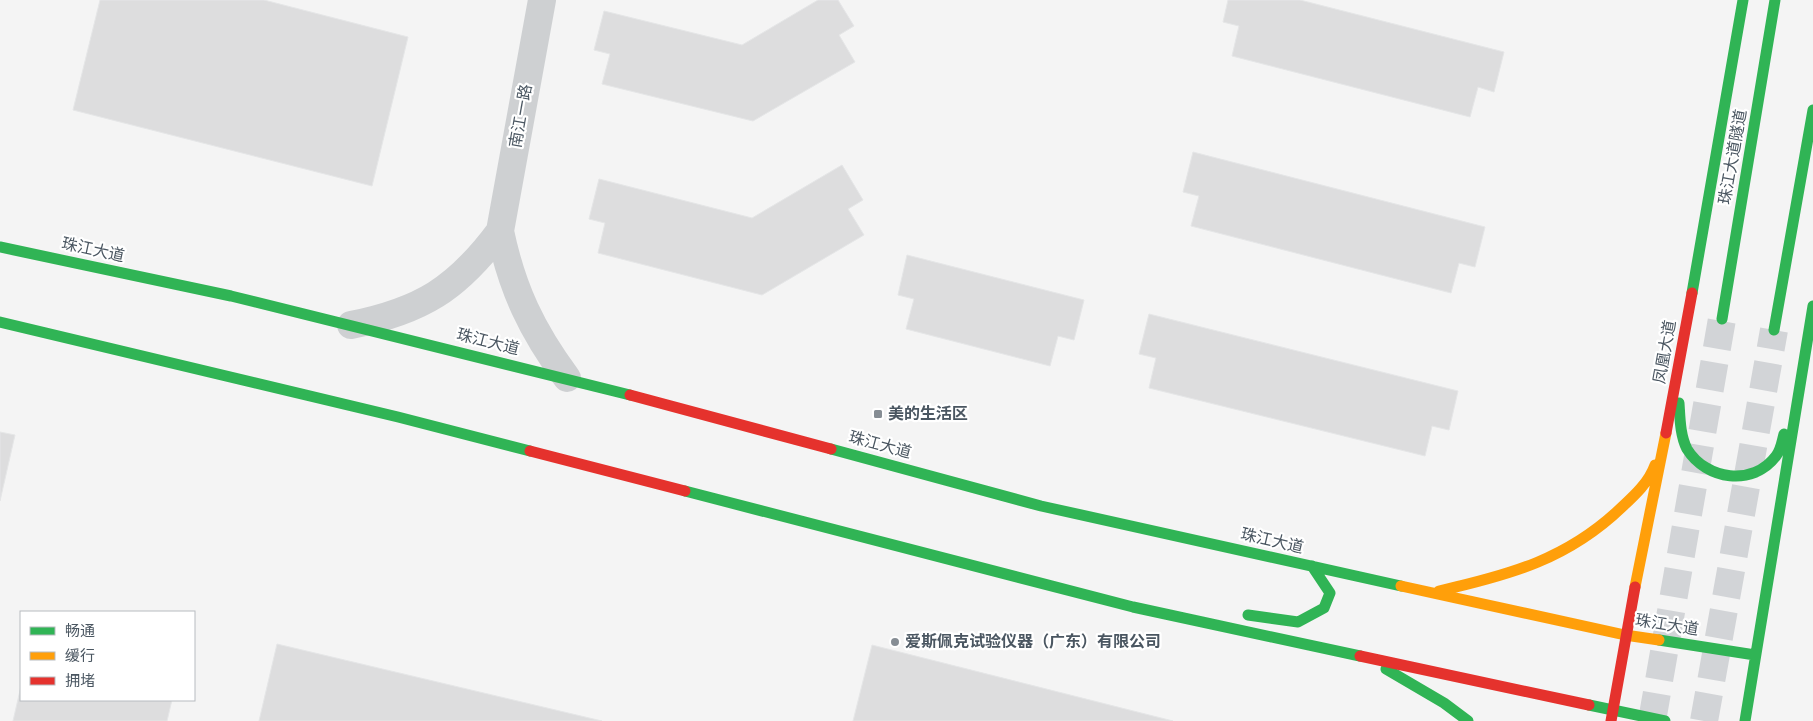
<svg xmlns="http://www.w3.org/2000/svg" width="1813" height="721" viewBox="0 0 1813 721" font-family="'Source Sans 3','Noto Sans SC',sans-serif">
<style>
.building{fill:#ddddde;stroke:#e5e6e7}
.lines{fill:none;stroke-linecap:round;stroke-linejoin:round}
.primary-tunnel{stroke:#d2d4d7;stroke-width:28;stroke-dasharray:28 14;stroke-linecap:butt}
.street{stroke:#ced0d2;stroke-width:28}
.fast{stroke:#30b455;stroke-width:11}
.slow{stroke:#ff9f0a;stroke-width:11}
.jam{stroke:#e5322d;stroke-width:11}
.poi-dot{fill:#868d94;stroke:#fff;stroke-width:2}
.labels{text-anchor:middle;dominant-baseline:central;stroke-width:4.5;stroke-linejoin:round;paint-order:stroke}
.street-label{font-size:16px;fill:#4a5661;stroke:#fff}
.poi-label{font-size:16px;font-weight:bold;fill:#4a5661;stroke:#fff;text-anchor:start}
</style>
<rect width="100%" height="100%" fill="#f4f4f4"/>
<path class="building" d="M100 0H264L408 37 372 186 73 110Z
M818 0H838L854 26 839 35 855 62 753 121 602 84 610 54 594 50 604 11 742 45Z
M1228 0H1300L1504 52 1494 92 1478 87 1470 117 1232 56 1239 26 1223 22Z
M1193 152 1485 227 1475 267 1459 263 1451 293 1191 226 1199 196 1183 192Z
M842 165 863 200 848 209 864 235 762 295 598 253 605 223 589 219 599 179 752 218Z
M907 255 1084 300 1074 340 1058 336 1050 366 906 329 914 299 898 295Z
M1149 314 1458 391 1449 430 1432 426 1425 456 1149 388 1156 358 1139 354Z
M0 432 15 435 0 501Z
M277 644 602 721H259Z
M872 645 1173 721H853Z
M21 686V700H172L167 721H13Z"/>
<g class="lines">
<path class="primary-tunnel" d="M1652 721 1722 319
M1704 721 1774 330"/>
<path class="street" d="M542 0 500 231C512 289 532 331 567 378
M351 325C421 311 457 289 500 231"/>
<path class="fast" d="M0 247 231 296 630 395
M1692 293 1743 0
M1722 319 1775 0
M0 322 398 417 530 451
M1774 330 1813 110
M1679 403C1680 418 1680 435 1687 449 1706 480 1753 487 1776 456 1781 450 1782 441 1784 434
M831 449 1041 506 1401 586
M685 491 1133 607 1360 656
M1248 615 1298 622 1324 608 1330 593 1312 566
M1659 640 1755 655
M1386 669 1444 703 1468 721
M1589 705 1665 721
M1745 721 1813 306"/>
<path class="slow" d="M1401 586 1625 635 1659 640
M1635 587 1666 433
M1439 591C1510 575 1568 559 1622 507 1635 495 1649 482 1655 465"/>
<path class="jam" d="M630 395 831 449
M1666 433 1692 293
M530 451 685 491
M1360 656 1589 705
M1611 721 1635 587"/>
</g>
<g class="poi-dot">
<rect x="873" y="409" width="10" height="10" rx="2.5"/>
<circle cx="895" cy="642" r="5"/>
</g>
<g class="labels">
<g class="street-label">
<text transform="translate(521 116) rotate(-80)">南江一路</text>
<text transform="translate(1733 157) rotate(-80)">珠江大道隧道</text>
<text transform="translate(93 250) rotate(12)">珠江大道</text>
<text transform="translate(488 342) rotate(14)">珠江大道</text>
<text transform="translate(1665 352) rotate(-80)">凤凰大道</text>
<text transform="translate(880 445) rotate(15)">珠江大道</text>
<text transform="translate(1272 541) rotate(13)">珠江大道</text>
<text transform="translate(1667 625) rotate(9)">珠江大道</text>
</g>
<g class="poi-label">
<text x="888" y="414">美的生活区</text>
<text x="905" y="642">爱斯佩克试验仪器（广东）有限公司</text>
</g>
</g>
<rect x="20" y="611" width="175" height="90" fill="#ffffff" stroke="#b7bbc0"/>
<rect x="30" y="627" width="25" height="8" fill="#30b455" stroke="#b7bbc0"/>
<text x="65" y="636" font-size="15" fill="#4a5661">畅通</text>
<rect x="30" y="652" width="25" height="8" fill="#ff9f0a" stroke="#b7bbc0"/>
<text x="65" y="661" font-size="15" fill="#4a5661">缓行</text>
<rect x="30" y="677" width="25" height="8" fill="#e5322d" stroke="#b7bbc0"/>
<text x="65" y="686" font-size="15" fill="#4a5661">拥堵</text>
</svg>
